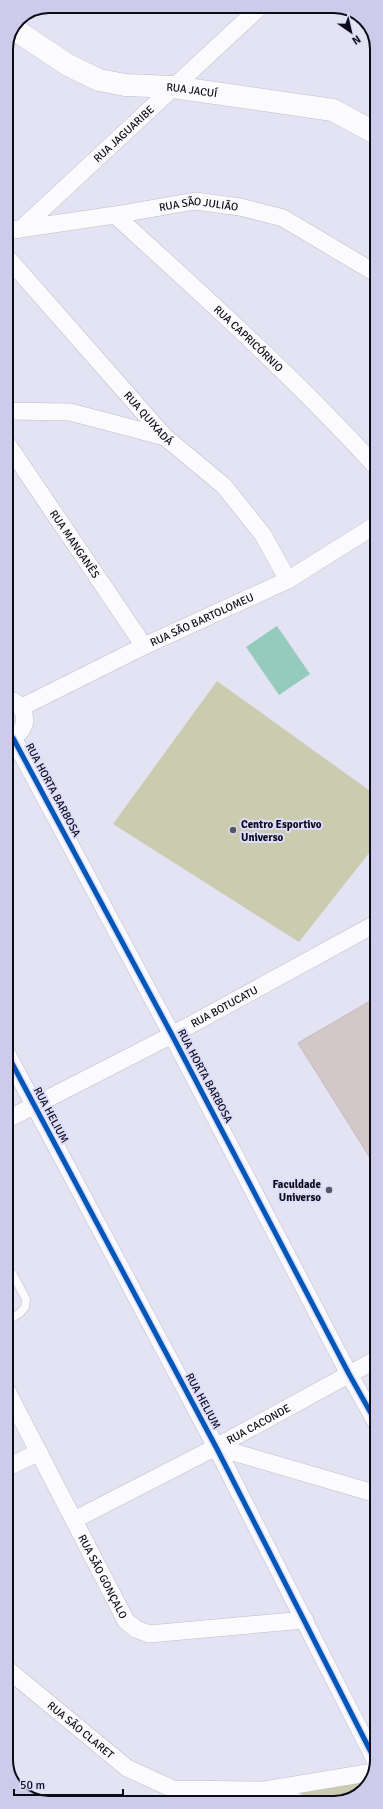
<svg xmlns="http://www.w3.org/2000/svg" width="383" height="1809" viewBox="0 0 383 1809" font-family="Signika,sans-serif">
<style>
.green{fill:#cbcbb0}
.water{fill:#94cbbc}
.building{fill:#d3c7c8;stroke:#c2bbbf}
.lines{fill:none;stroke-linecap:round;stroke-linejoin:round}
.service-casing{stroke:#bcbcca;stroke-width:9}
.minor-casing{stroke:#bcbcca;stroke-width:18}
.secondary-casing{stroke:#bcbcca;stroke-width:23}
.service{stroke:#fbfbfd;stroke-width:8}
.minor{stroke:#fbfbfd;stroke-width:17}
.secondary{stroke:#fbfbfd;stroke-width:22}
.cycleway-casing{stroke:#dddcfb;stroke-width:8}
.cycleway{stroke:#0057b8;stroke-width:5}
.poi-dot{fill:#575764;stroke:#dddcfb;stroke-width:1.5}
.labels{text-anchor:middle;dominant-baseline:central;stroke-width:4;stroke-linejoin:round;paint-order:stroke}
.street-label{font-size:11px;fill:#0c0b17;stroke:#dddcfb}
.poi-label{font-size:11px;font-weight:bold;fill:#0c0b17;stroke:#dddcfb;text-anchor:start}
.rim{fill:none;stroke:#0c0b17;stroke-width:2}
</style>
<rect width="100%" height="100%" fill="#e3e3f4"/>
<path class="green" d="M217 681 377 796V843L299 942 113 824Z
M372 1774 366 1789 340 1803H310L300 1799 303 1787Z"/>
<path class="water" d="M277 626 310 674 279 695 246 647Z"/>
<path class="building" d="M377 997V1169L298 1043Z"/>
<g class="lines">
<defs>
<path id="service" d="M6 1322 20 1313 25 1307 26 1299 12 1273"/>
<g id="minor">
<path id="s1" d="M115 215C205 297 295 378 377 468"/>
<path id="s2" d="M21 229 261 6"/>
<path id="s3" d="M6 231 115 215 195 201 240 207 283 218 377 274"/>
<path id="s4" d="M6 256 165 437 224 486 263 535 288 580"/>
<path d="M6 411 70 412 165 437"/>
<path id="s5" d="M6 442 144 646"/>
<path d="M6 699C19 701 24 709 25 721 22 732 17 737 6 739"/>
<path id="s6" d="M22 707 144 646 288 580 377 524"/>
<path d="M13 738 172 1035 349 1374 377 1424"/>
<path d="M6 1052 216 1447 376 1762"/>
<path id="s7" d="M6 1120 172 1035 377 923"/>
<path id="s8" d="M6 1389 126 1621 136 1629 149 1634 305 1620"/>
<path d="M216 1447 377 1494"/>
<path d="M6 1468 39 1452"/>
<path id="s9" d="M74 1520 216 1447 377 1359"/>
<path id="s10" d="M6 1668 127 1768 173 1789 264 1790 373 1772"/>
<path d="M266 1791 300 1803"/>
</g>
<g id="secondary">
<path id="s11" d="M14 29 68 65 99 80 125 85 173 87 333 110 377 134"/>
</g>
</defs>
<use href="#service" class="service-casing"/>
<use href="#minor" class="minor-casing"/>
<use href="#secondary" class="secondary-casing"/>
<use href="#service" class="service"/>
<use href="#minor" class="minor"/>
<use href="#secondary" class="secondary"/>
<defs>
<path id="cycleway" d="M13 738 172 1035 349 1374 377 1424
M6 1052 216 1447 376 1762"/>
</defs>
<use href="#cycleway" class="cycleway-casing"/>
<use href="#cycleway" class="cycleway"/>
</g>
<g class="poi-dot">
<circle cx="233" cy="830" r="4"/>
<circle cx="329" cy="1190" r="4"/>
</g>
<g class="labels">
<g class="street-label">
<text stroke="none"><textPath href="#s11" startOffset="193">RUA JACUÍ</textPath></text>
<text stroke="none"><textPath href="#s2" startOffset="140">RUA JAGUARIBE</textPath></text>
<text stroke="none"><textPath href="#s3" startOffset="195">RUA SÃO JULIÃO</textPath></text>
<text stroke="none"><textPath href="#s1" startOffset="182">RUA CAPRICÓRNIO</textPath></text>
<text stroke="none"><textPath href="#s4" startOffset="216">RUA QUIXADÁ</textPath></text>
<text stroke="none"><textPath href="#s5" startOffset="123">RUA MANGANÊS</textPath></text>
<text stroke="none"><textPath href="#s6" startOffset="200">RUA SÃO BARTOLOMEU</textPath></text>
<text transform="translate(53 790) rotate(62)">RUA HORTA BARBOSA</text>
<text stroke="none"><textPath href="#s7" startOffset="246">RUA BOTUCATU</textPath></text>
<text transform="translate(205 1076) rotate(62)">RUA HORTA BARBOSA</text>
<text transform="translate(51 1115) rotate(62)">RUA HELIUM</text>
<text transform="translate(203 1401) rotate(62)">RUA HELIUM</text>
<text stroke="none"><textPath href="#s9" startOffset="208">RUA CACONDE</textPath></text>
<text stroke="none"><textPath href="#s8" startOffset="211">RUA SÃO GONÇALO</textPath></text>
<text stroke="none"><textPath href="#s10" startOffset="97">RUA SÃO CLARET</textPath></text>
</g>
<g class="poi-label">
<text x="241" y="824">Centro Esportivo<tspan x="241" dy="13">Universo</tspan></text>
<text x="321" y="1184" text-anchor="end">Faculdade<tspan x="321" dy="13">Universo</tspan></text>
</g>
</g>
<path d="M0 0H383V1809H0ZM49 13H334A36 36 0 0 1 370 49V1760A36 36 0 0 1 334 1796H49A36 36 0 0 1 13 1760V49A36 36 0 0 1 49 13Z" fill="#cccbe9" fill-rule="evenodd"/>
<path class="rim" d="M49 13H334A36 36 0 0 1 370 49V1760A36 36 0 0 1 334 1796H49A36 36 0 0 1 13 1760V49A36 36 0 0 1 49 13Z"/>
<g transform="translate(351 32) rotate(146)" stroke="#dddcfb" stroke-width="3" paint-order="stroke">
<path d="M0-3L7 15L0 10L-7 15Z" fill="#0c0b17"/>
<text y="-6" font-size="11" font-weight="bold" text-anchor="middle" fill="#0c0b17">N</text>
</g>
<path d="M14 1789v6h109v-6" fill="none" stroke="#0c0b17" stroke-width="2"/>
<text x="20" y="1789" font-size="12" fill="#0c0b17" stroke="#dddcfb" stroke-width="3" paint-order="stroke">50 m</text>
</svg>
